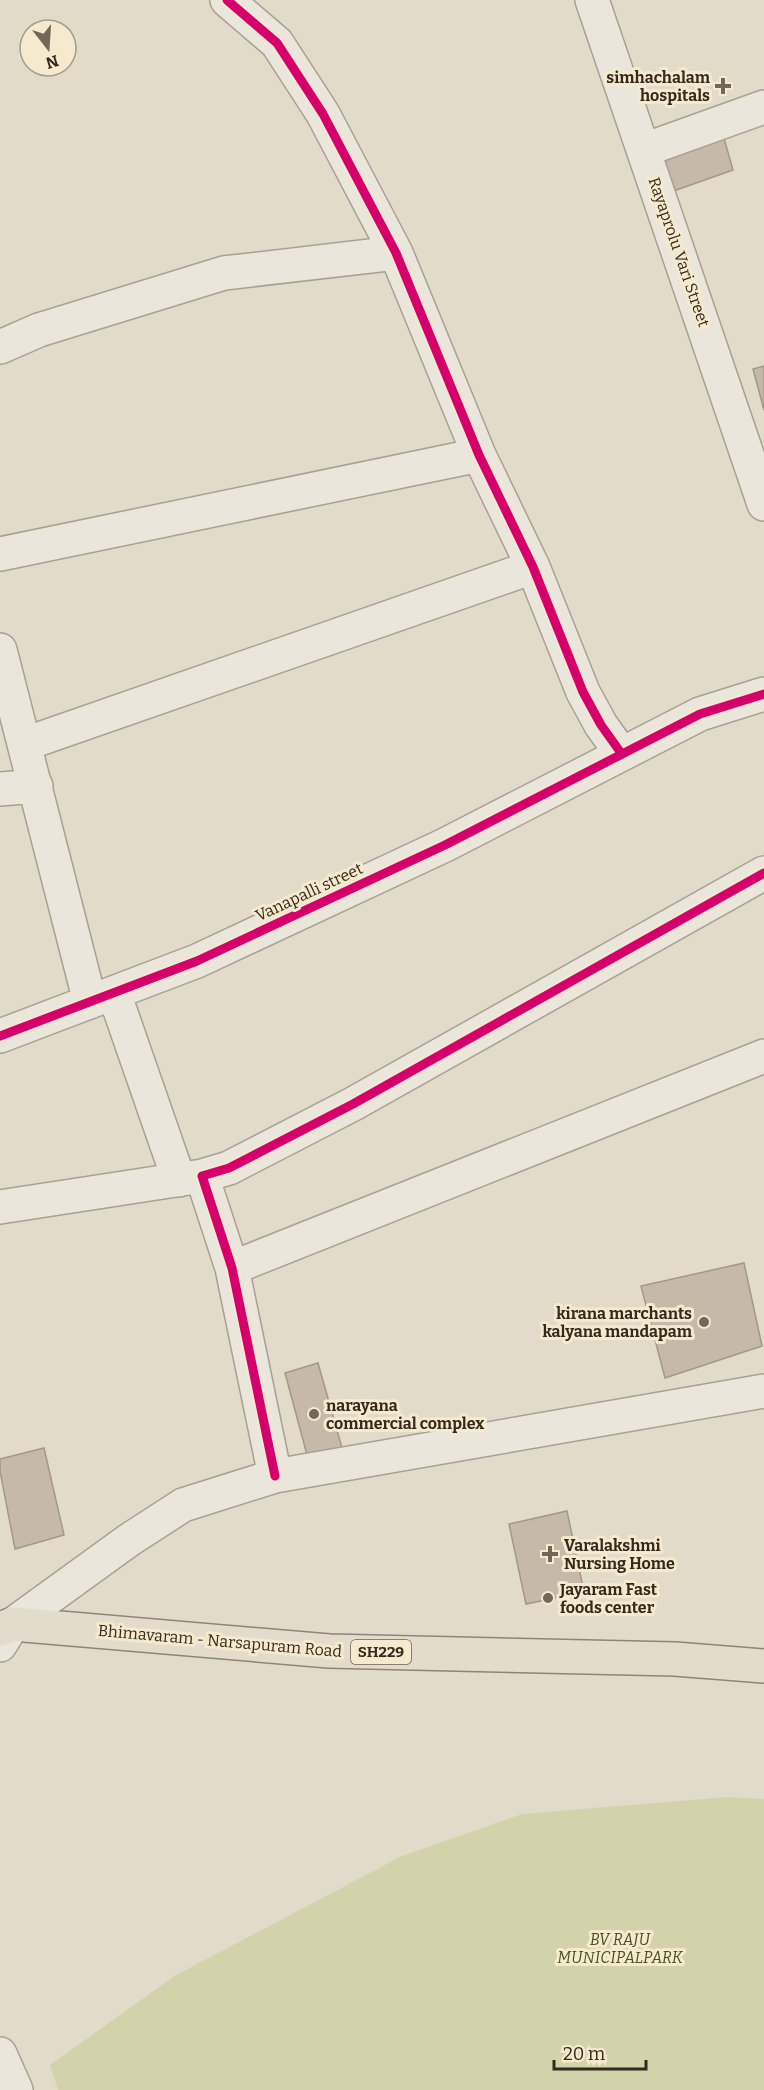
<svg xmlns="http://www.w3.org/2000/svg" width="764" height="2090" viewBox="0 0 764 2090" font-family="Bitter,serif">
<style>
.green{fill:#d3d3ab}
.building{fill:#c7b9aa;stroke:#a39789;stroke-width:1.5}
.lines{fill:none;stroke-linecap:round;stroke-linejoin:round}
.minor-casing{stroke:#a8a093;stroke-width:36}
.primary-casing{stroke:#8d8579;stroke-width:36}
.minor{stroke:#ebe6db;stroke-width:33}
.primary{stroke:#e3dccc;stroke-width:33}
.cycleway-casing{stroke:#f5e9ce;stroke-width:13}
.cycleway{stroke:#d6006c;stroke-width:9}
.poi-dot{fill:#726759;stroke:#f5e9ce;stroke-width:2}
.labels{text-anchor:middle;dominant-baseline:central;stroke-width:6;stroke-linejoin:round;paint-order:stroke}
.shield{fill:#f5e9ce;stroke:#6f6251;stroke-width:1.5}
.shield-label{font-size:15px;font-weight:bold;fill:#35281c}
.poi-label{font-size:16px;font-weight:bold;fill:#35281c;stroke:#f5e9ce;text-anchor:start}
.street-label{font-size:16px;fill:#35281c;stroke:#f5e9ce}
.park-label{font-size:16px;font-style:italic;fill:#475222;stroke:#f5e9ce}
</style>
<rect width="100%" height="100%" fill="#e3dbc9"/>
<path class="green" d="M727 1797 764 1799V2090H58L50 2065 176 1975 402 1856 522 1814Z"/>
<path class="building" d="M722 131 733 170 665 194 653 157Z
M764 366V410L753 369Z
M744 1263 762 1346 665 1378 641 1286Z
M318 1363 344 1455 310 1466 285 1373Z
M44 1448 64 1535 15 1549 0 1471V1459Z
M567 1511 584 1592 526 1604 509 1524Z"/>
<g class="lines">
<defs>
<path id="minor" d="M227 0 277 43 323 114 396 253 479 455 533 567 583 692 601 725 621 753
M592 0 764 504
M644 150 764 107
M0 347 39 330 224 273 396 253
M0 554 479 455
M0 650 90 1002
M25 744 533 567
M0 789 36 786
M114 993 179 1180
M0 1036 197 961 445 845 700 714 764 694
M0 1207 202 1176
M232 1268 764 1056
M275 1476 232 1268 202 1176 229 1168 353 1104 764 873
M0 1645 13 1624 129 1540 183 1505 275 1476 764 1391
M0 2054 16 2090"/>
<path id="primary" d="M0 1629 13 1624 329 1651 675 1659 764 1666"/>
</defs>
<use href="#minor" class="minor-casing"/>
<use href="#primary" class="primary-casing"/>
<use href="#minor" class="minor"/>
<use href="#primary" class="primary"/>
<defs>
<path id="cycleway" d="M227 0 277 43 323 114 396 253 479 455 533 567 583 692 601 725 621 753
M0 1036 197 961 445 845 700 714 764 694
M275 1476 232 1268 202 1176 229 1168 353 1104 764 873"/>
</defs>
<use href="#cycleway" class="cycleway-casing"/>
<use href="#cycleway" class="cycleway"/>
</g>
<g class="poi-dot">
<path d="M720 77h6v6h6v6h-6v6h-6v-6h-6v-6h6z"/>
<circle cx="704" cy="1322" r="6"/>
<circle cx="314" cy="1414" r="6"/>
<path d="M547 1545h6v6h6v6h-6v6h-6v-6h-6v-6h6z"/>
<circle cx="548" cy="1598" r="6"/>
</g>
<g class="labels">
<rect class="shield" x="351" y="1640" width="60" height="24" rx="4.5"/>
<g class="shield-label">
<text x="381" y="1652">SH229</text>
</g>
<g class="poi-label">
<text x="710" y="77" text-anchor="end">simhachalam<tspan x="710" dy="18">hospitals</tspan></text>
<text x="692" y="1313" text-anchor="end">kirana marchants<tspan x="692" dy="18">kalyana mandapam</tspan></text>
<text x="326" y="1405">narayana<tspan x="326" dy="18">commercial complex</tspan></text>
<text x="564" y="1545">Varalakshmi<tspan x="564" dy="18">Nursing Home</tspan></text>
<text x="560" y="1589">Jayaram Fast<tspan x="560" dy="18">foods center</tspan></text>
</g>
<g class="street-label">
<text transform="translate(679 252) rotate(71)">Rayaprolu Vari Street</text>
<text transform="translate(309 892) rotate(-25)">Vanapalli street</text>
<text transform="translate(220 1641) rotate(5)">Bhimavaram - Narsapuram Road</text>
</g>
<g class="park-label">
<text x="620" y="1939">BV RAJU<tspan x="620" dy="18">MUNICIPALPARK</tspan></text>
</g>
</g>
<g transform="translate(48 48) rotate(163)"><circle r="28" fill="#f5e9ce" stroke="#a89c87" stroke-width="1.5"/>
<path d="M0-4.5L10 22L0 15L-10 22Z" fill="#726759"/>
<text y="-9" font-size="16" font-weight="bold" text-anchor="middle" fill="#35281c">N</text>
</g>
<path d="M554 2060v9h92v-9" fill="none" stroke="#35281c" stroke-width="3"/>
<text x="563" y="2060" font-size="18" fill="#35281c" stroke="#f5e9ce" stroke-width="4.5" paint-order="stroke">20 m</text>
</svg>
